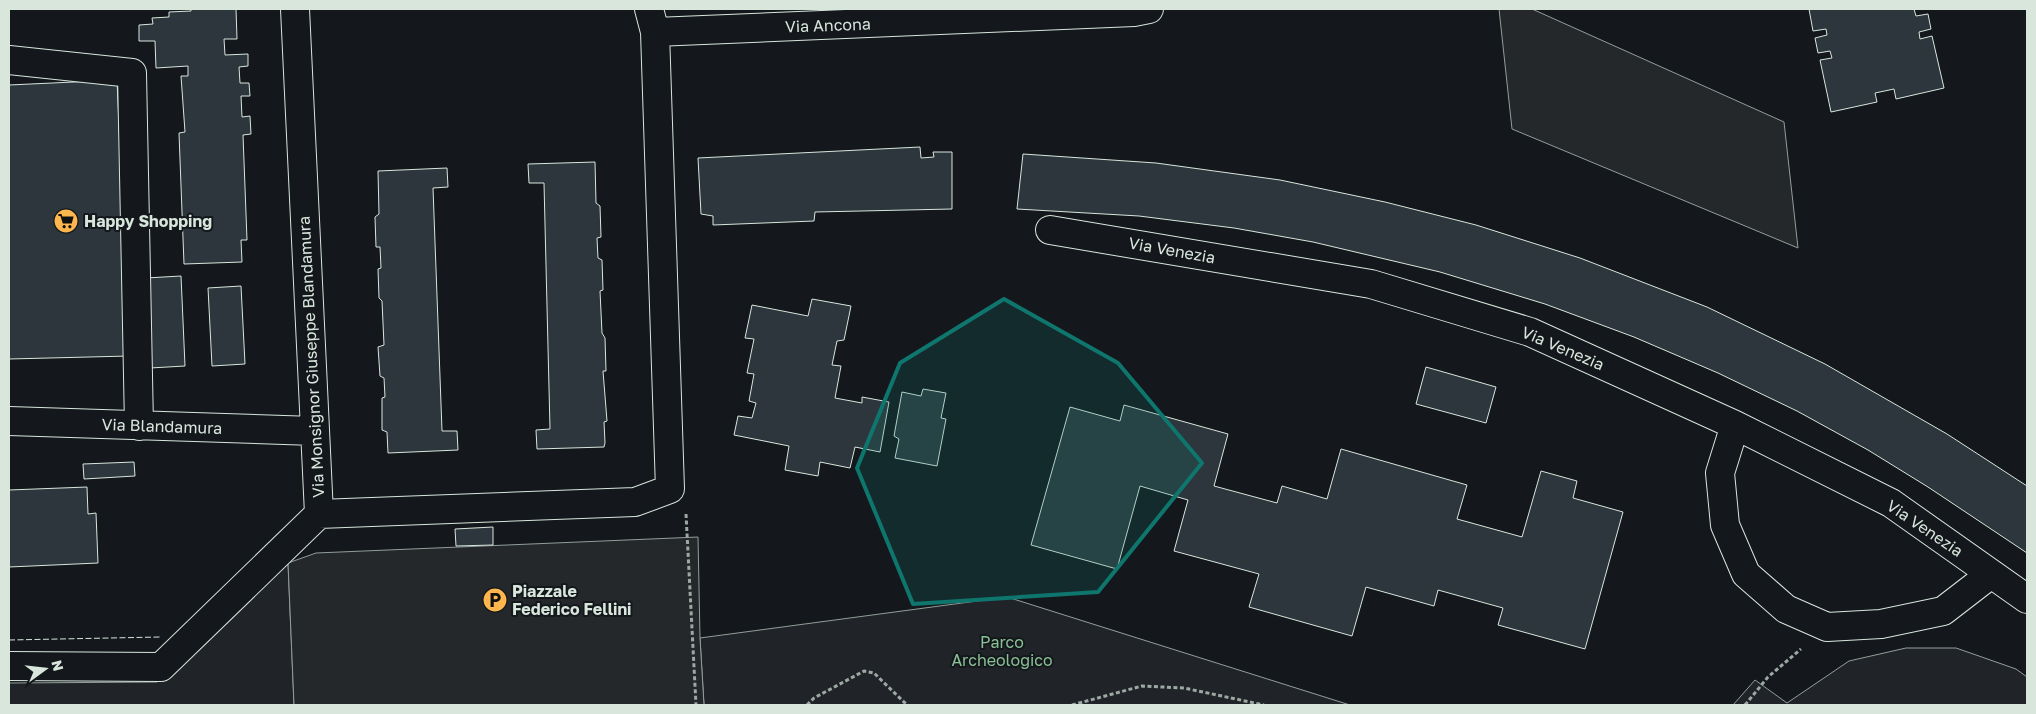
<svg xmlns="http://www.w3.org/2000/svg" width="2036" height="714" viewBox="0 0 2036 714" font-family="'Golos Text',sans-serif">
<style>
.green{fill:#202428;stroke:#939e99}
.parking{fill:#24282b;stroke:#939e99}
.building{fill:#2c363c;stroke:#d8e6dc}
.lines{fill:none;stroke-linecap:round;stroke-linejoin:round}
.minor-casing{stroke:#d8e6dc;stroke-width:30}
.path{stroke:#9da8a2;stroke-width:3;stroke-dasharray:4 2.5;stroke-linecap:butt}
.minor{stroke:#14181c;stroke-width:28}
.fence{stroke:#d8e6dc;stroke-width:1;stroke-dasharray:6 2.5;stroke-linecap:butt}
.marked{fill:#0f766e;fill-opacity:0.2;stroke:#0f766e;stroke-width:4;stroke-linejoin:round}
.labels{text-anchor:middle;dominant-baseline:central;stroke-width:4;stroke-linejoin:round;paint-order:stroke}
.street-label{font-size:16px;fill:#d8e6dc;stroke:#14181c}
.poi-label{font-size:16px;font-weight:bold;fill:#d8e6dc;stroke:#14181c;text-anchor:start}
.park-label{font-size:16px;fill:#8ac095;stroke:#14181c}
</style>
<rect width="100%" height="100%" fill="#14181c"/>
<path class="green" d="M288 563 294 705H9V683L157 682Z
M1007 597 1350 705H704L700 638Z
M1906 648H1956L2016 669 2027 677V705H1733L1755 680 1787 703 1849 661Z"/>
<path class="parking" d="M1499 9H1532L1784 122 1798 248 1512 129Z
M698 537 700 638 704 705H294L288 563 316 553Z"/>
<path class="building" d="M191 9H236L237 39H224L225 55 248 54V66L239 67 240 83H249L250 96H241L242 117 250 116 251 134 243 135 247 240H241L242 262 184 264 179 133 185 132 181 76H188V66L156 68 155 41H139V25L153 24 152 18 169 17V12L191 11Z
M1809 9H1918H1914L1916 16 1928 14 1931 29 1919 32 1920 39 1932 36 1944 88 1896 99 1894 89 1875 93 1877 102 1831 112 1820 60 1832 58 1830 51 1818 53 1815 38 1827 35 1826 29 1813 31Z
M117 80 129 356 9 359V85Z
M920 147 921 158 934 157 933 152H952V209L815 212 814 221 713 225V216L701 214 698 158Z
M1023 154 1156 163 1280 180 1385 202 1476 225 1580 258 1707 307 1825 364 1947 434 2027 486V553L1928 487 1868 450 1797 411 1718 373 1634 337 1545 304 1440 272 1313 242 1234 228 1139 216 1017 209Z
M595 162 596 203 600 206 601 237 597 238 598 258 602 260 603 290 600 291 602 333 605 338 606 371H603L607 421 604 422 605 443 604 447 537 449 536 430 550 429 544 183H529L528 164Z
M447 168 448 187 433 188 442 431H457L458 450 388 453 387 432 382 430V398L385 397 384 378 380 376 378 347 384 345 382 301 379 298 378 269 381 268 380 247H376L375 217 379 214 378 171Z
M181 276 185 366 150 368 146 278Z
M241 286 245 364 212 366 208 288Z
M812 299 851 306 844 340 837 341 832 365 841 366 835 398 862 403V397L889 402 880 452 855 447 850 468 820 462 818 476 785 470 789 446 734 435 738 416 752 418 756 403 749 401 754 374 747 373 754 339 745 338 752 305 808 316Z
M1426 367 1496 387 1486 423 1416 404Z
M923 389 946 393 941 418 946 419 937 466 895 458 899 439 894 436 902 392 921 396Z
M1124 405 1228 434 1214 486 1277 503 1282 486 1327 499 1341 449 1467 485 1457 519 1522 537 1541 471 1577 481 1573 498 1623 512 1585 649 1498 625 1503 608 1438 590 1434 606 1366 587 1352 636 1249 607 1259 574 1174 551 1188 500 1140 486 1117 569 1031 545 1070 407 1120 421Z
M134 462 135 476 84 479 83 464Z
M87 487 88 514 96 513 98 563 9 567V490Z
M493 527V545L456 546 455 529Z"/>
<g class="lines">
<defs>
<path id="minor" d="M655 32 1134 12 1149 9
M9 60 132 73 139 426
M1050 230 1371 284 1530 332 1735 425 1891 503 2027 599
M9 421 314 431
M1735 425 1720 473 1725 525 1746 574 1786 609 1827 627 1881 624 1943 611 1991 574
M319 514 635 502 670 489 655 32 649 9
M9 666 161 667 319 514 295 9"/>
</defs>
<use href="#minor" class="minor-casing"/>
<path class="path" d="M686 514 696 705
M807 705 814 698 864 671 874 673 907 705
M1072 705 1142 686 1184 688 1264 705
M1745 705 1768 677 1801 649"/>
<use href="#minor" class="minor"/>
<path class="fence" d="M9 640 160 637"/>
</g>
<path class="marked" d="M1004 299 1118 363 1202 463 1098 592 913 604 857 468 900 363Z"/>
<defs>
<symbol id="supermarket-disc" viewBox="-11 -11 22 22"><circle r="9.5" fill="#ffb74d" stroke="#14181c"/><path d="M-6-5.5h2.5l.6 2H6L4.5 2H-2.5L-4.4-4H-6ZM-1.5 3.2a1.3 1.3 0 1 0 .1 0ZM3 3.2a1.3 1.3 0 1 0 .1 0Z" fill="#111"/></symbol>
<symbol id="parking-disc" viewBox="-11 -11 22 22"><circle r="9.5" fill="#ffb74d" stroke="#14181c"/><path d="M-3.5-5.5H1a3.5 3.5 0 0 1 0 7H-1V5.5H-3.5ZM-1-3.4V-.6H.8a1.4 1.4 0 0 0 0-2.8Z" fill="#111"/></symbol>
</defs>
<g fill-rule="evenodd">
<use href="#supermarket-disc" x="52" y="207" width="28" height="28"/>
<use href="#parking-disc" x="481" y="586" width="28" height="28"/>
</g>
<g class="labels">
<g class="street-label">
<text transform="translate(828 25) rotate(-2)">Via Ancona</text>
<text transform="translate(1172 250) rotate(10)">Via Venezia</text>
<text transform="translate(1563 348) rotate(23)">Via Venezia</text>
<text transform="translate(311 357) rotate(-93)">Via Monsignor Giuseppe Blandamura</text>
<text transform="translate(162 426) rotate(2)">Via Blandamura</text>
<text transform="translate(1925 528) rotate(34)">Via Venezia</text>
</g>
<g class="poi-label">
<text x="84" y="221">Happy Shopping</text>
<text x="512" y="591">Piazzale<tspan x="512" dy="18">Federico Fellini</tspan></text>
</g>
<g class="park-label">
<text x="1002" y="642">Parco<tspan x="1002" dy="18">Archeologico</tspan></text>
</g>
</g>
<rect width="2036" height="714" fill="none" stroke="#d8e6dc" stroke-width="20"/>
<g transform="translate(45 669) rotate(75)" stroke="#14181c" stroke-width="4" paint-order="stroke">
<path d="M0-4L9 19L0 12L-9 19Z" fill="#d8e6dc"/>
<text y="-8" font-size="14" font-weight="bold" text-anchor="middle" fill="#d8e6dc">N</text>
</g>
</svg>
